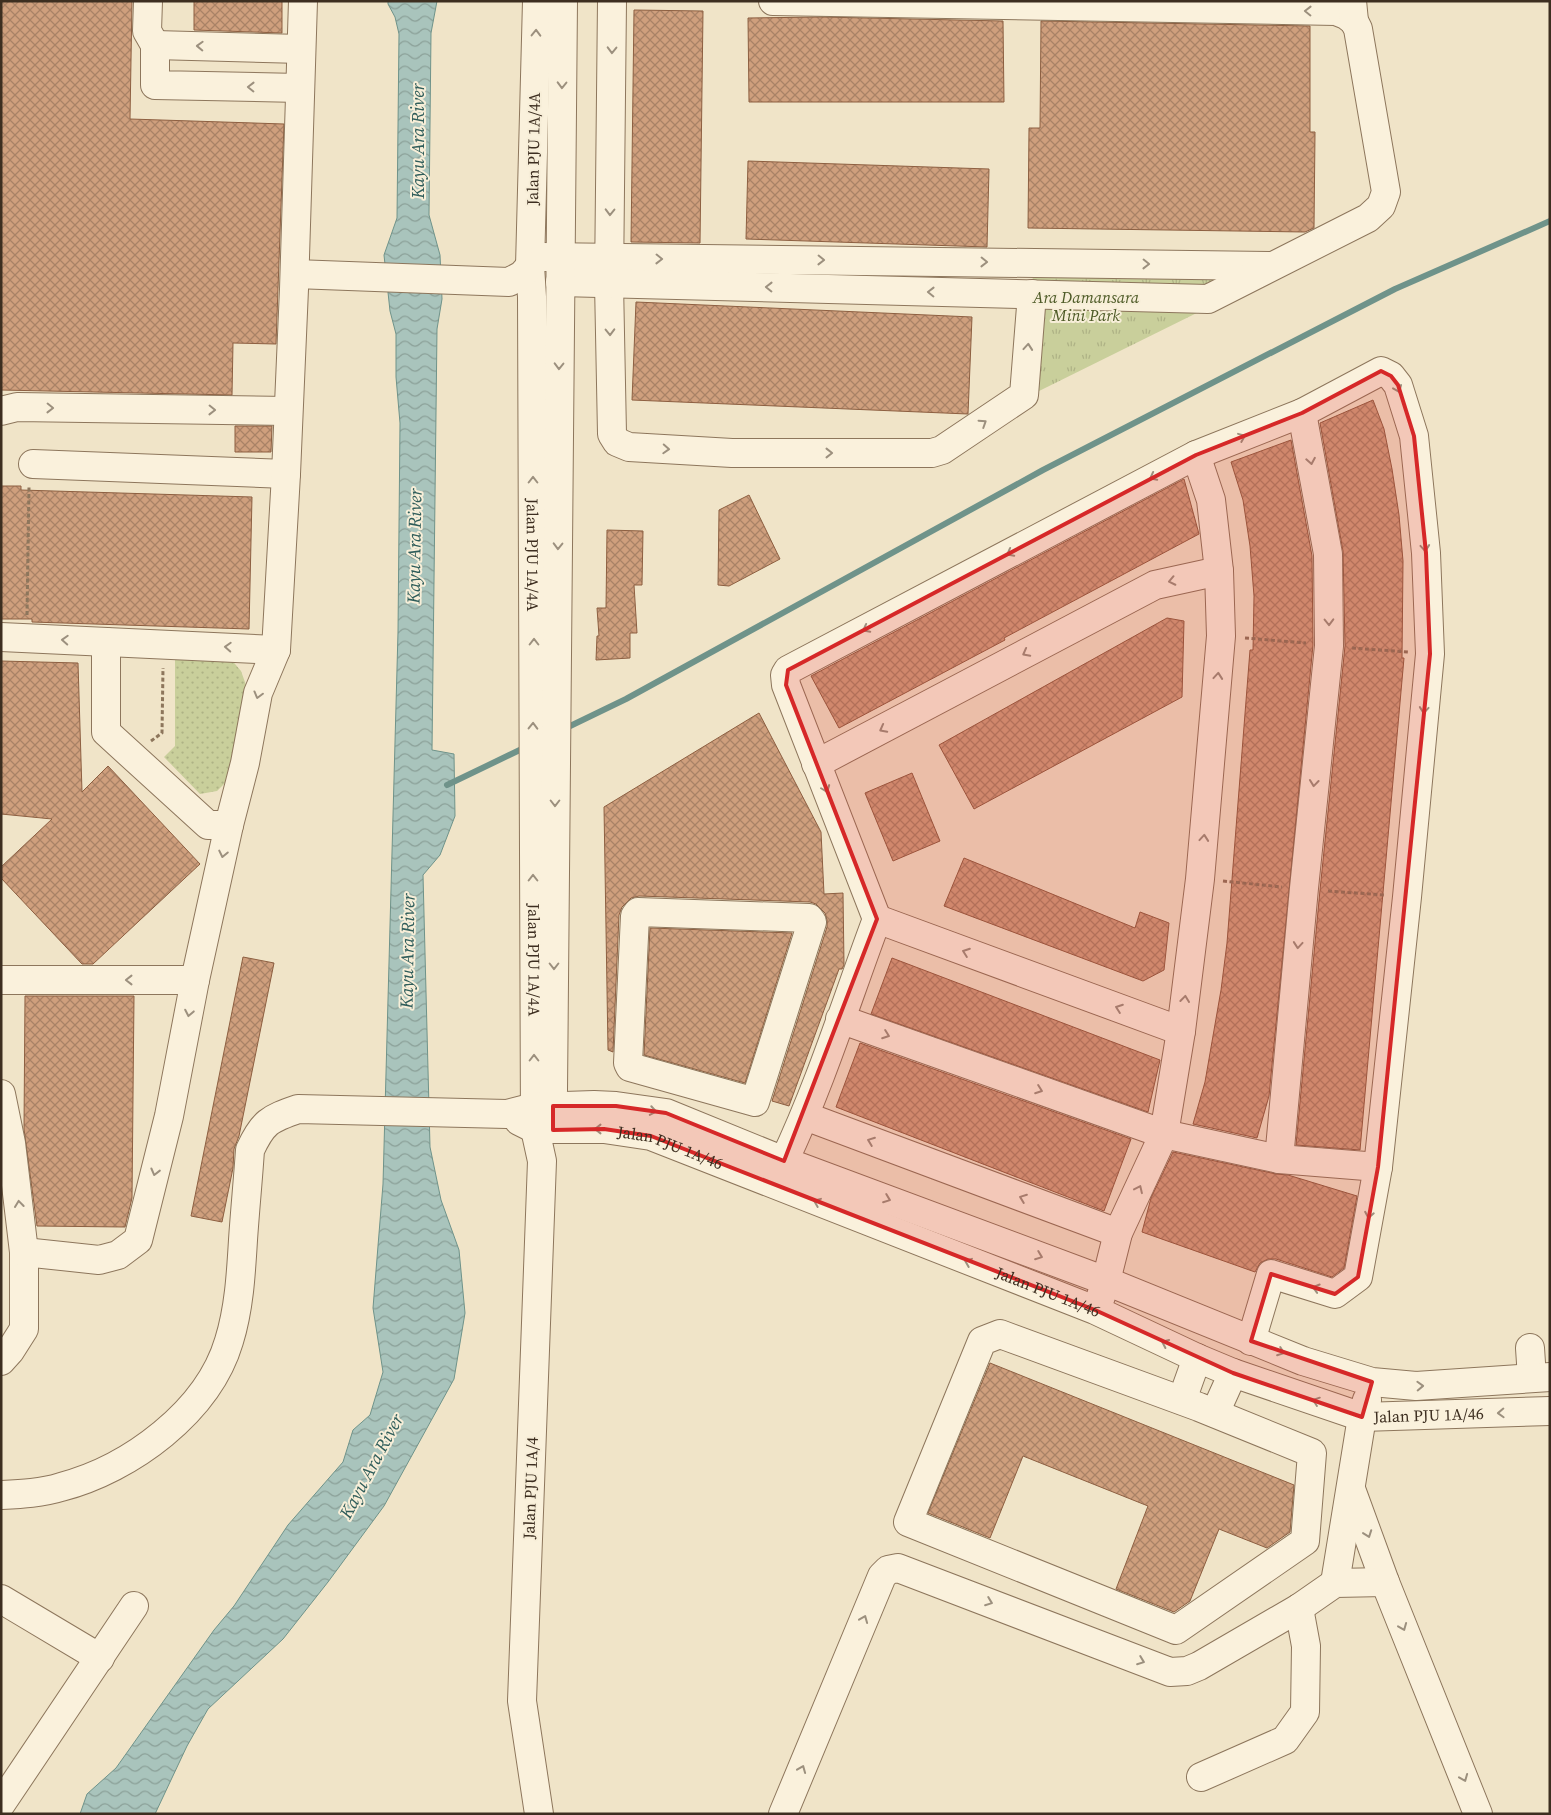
<svg xmlns="http://www.w3.org/2000/svg" width="1551" height="1815" viewBox="0 0 1551 1815" font-family="'Source Serif 4',serif">
<style>
.grass{fill:url(#grass-dots)}
.park{fill:url(#park-tufts)}
.water{fill:url(#water-waves);stroke:#6f938a}
.lines{fill:none;stroke-linecap:round;stroke-linejoin:round}
.stream{stroke:#6f938a;stroke-width:6}
.building{fill:url(#building-cross-hatch);stroke:#8d5f41}
.minor-casing{stroke:#8d765c;stroke-width:30}
.path{stroke:#8d765c;stroke-width:3;stroke-dasharray:4 2.5;stroke-linecap:butt}
.minor{stroke:#faf1dc;stroke-width:28}
.oneway{stroke:#9c907e}
.marked{fill:#d62828;fill-opacity:0.2;stroke:#d62828;stroke-width:4;stroke-linejoin:round}
.labels{text-anchor:middle;dominant-baseline:central;stroke-width:4;stroke-linejoin:round;paint-order:stroke}
.street-label{font-size:16px;fill:#3d2e20;stroke:#f7eed8}
.park-label{font-size:16px;font-style:italic;fill:#4d5a26;stroke:#f7eed8}
.water-label{font-size:18px;font-style:italic;fill:#2f5d5a;stroke:#f7eed8}
</style>
<defs>
<pattern id="grass-dots" width="8" height="8" patternUnits="userSpaceOnUse" patternTransform="scale(1.25)"><rect width="8" height="8" fill="#c9cf9b"/><path d="M2 2h.1M6 6h.1" fill="none" stroke="#aeb285" stroke-width="1.8" stroke-linecap="round"/></pattern>
<pattern id="park-tufts" width="24" height="20" patternUnits="userSpaceOnUse" patternTransform="scale(1.25)"><rect width="24" height="20" fill="#c9cf9b"/><path d="M3 7l-1-3M5 7V3M7 7l1-3M15 17l-1-3M17 17v-4M19 17l1-3" fill="none" stroke="#aeb285"/></pattern>
<pattern id="water-waves" width="16" height="10" patternUnits="userSpaceOnUse" patternTransform="scale(1.25)"><rect width="16" height="10" fill="#a9c4bc"/><path d="M0 5q4-4 8 0t8 0" fill="none" stroke="#8ba098"/></pattern>
<pattern id="building-cross-hatch" width="8" height="8" patternUnits="userSpaceOnUse" patternTransform="scale(1.25)"><rect width="8" height="8" fill="#cf9f7d"/><path d="M0 0l8 8M0 8l8-8" fill="none" stroke="#a98266"/></pattern>
</defs>
<rect width="100%" height="100%" fill="#f0e4c8"/>
<path class="grass" d="M175 656 230 658 241 671 246 685 230 778 217 791 200 794 164 757 175 746Z"/>
<path class="park" d="M1033 251 1310 257 1031 395Z"/>
<path class="water" d="M388 1H437L431 33 429 215 440 255 442 299 437 329 432 750 454 754 455 816 440 855 423 875 430 1147 441 1200 459 1250 465 1313 454 1379 384 1506 328 1582 283 1639 208 1709 187 1746 155 1814H80L87 1794 116 1768 214 1630 234 1606 288 1525 343 1462 353 1430 370 1415 383 1372 373 1308 383 1184 398 632 400 423 396 377V334L390 311 384 255 397 218 399 34 395 17 388 4Z"/>
<g class="lines">
<path class="stream" d="M564 729 626 699 1043 470 1395 289 1550 221
M447 785 526 747"/>
</g>
<path class="building" d="M1 1H132L130 119 284 124 276 344 233 343 232 395 1 390Z
M194 1H282V33L194 30Z
M634 10 703 11 700 243 631 242Z
M821 17 1003 21 1004 102H749L748 18Z
M1041 21 1310 26V132H1315L1314 228 1305 232 1028 228 1029 128H1040Z
M748 161 989 169 987 247 746 239Z
M636 302 972 317 968 414 632 400Z
M1373 400 1384 429 1392 469 1399 515 1403 561 1402 658H1404L1360 1150 1296 1145 1320 890 1345 646 1343 551 1320 423Z
M235 426H272L271 452H235Z
M1291 440 1312 556 1313 645 1269 1096 1257 1138 1193 1124 1205 1082 1221 990 1227 943 1250 650H1253L1254 596 1250 546 1243 500 1231 462Z
M1184 479 1199 534 1004 638 1005 640 839 728 811 676Z
M1 486H21V490L252 497 249 629 32 622V619H1Z
M749 495 780 559 729 586 718 585 719 510Z
M607 530 643 531 642 585H634L637 633H630V658L596 660 597 636H599L597 608H606Z
M1167 618 1184 621 1182 697 974 809 939 745Z
M1 661 78 663 82 792 108 766 200 864 93 964H82L1 878V867L52 819 1 814Z
M759 713 821 832 824 894 843 893 844 965 842 969H839L789 1106 772 1101 827 927V920L825 913 816 904 810 902 639 896 631 898 622 907 619 915 613 1052 608 1050 604 807Z
M912 773 940 841 893 861 865 793Z
M964 858 1135 928 1140 912 1169 923 1164 970 1143 981 944 906Z
M650 928 792 933 745 1083 644 1055Z
M243 957 274 963 239 1136 234 1149 233 1168 222 1222 191 1216Z
M892 958 1160 1060 1148 1112 871 1014Z
M25 996H134L132 1198 125 1227 37 1226 24 1129Z
M860 1043 1131 1139 1104 1211 836 1107Z
M1173 1152 1276 1174 1288 1175 1357 1196 1344 1268 1332 1277 1276 1259H1268L1260 1263 1255 1272 1142 1232 1151 1198Z
M990 1363 1294 1485 1290 1532 1267 1548 1219 1529 1190 1601 1174 1612 1116 1589 1148 1506 1023 1456 990 1538 928 1513Z"/>
<g class="lines">
<defs>
<g id="minor">
<path d="M148 1 147 31 155 45V85L300 88"/>
<path id="s1" d="M537 1 530 266 532 297 535 1129 542 1161 522 1701 539 1814"/>
<path d="M612 1 609 283 612 434 617 442 629 447 732 453H932L942 450 1024 395 1032 294"/>
<path d="M773 1 1336 11 1346 15 1354 21"/>
<path d="M155 45 301 49"/>
<path d="M542 257 1269 266"/>
<path d="M295 274 509 282 522 275 530 266"/>
<path d="M560 282 1208 299 1368 218 1381 206 1386 192 1358 29 1354 21 1352 1"/>
<path d="M1 411 17 407 288 411"/>
<path d="M33 464 286 474"/>
<path d="M1 637 276 650"/>
<path d="M106 642V732L208 825H229"/>
<path d="M816 764 1155 585 1219 571"/>
<path d="M638 912 809 918 812 922 755 1102 630 1067 628 1063 635 916Z"/>
<path d="M877 919 1181 1031"/>
<path d="M1 980H195"/>
<path d="M553 1091 563 1"/>
<path d="M1 1094 11 1143 24 1252V1329L10 1351 1 1361"/>
<path d="M805 1116 1118 1233"/>
<path id="s2" d="M519 1121 535 1129H604L651 1136 1095 1310 1197 1358 1233 1373 1362 1417 1550 1411"/>
<path d="M1279 1159 1304 888 1329 646 1328 554 1302 413"/>
<path d="M784 1161C821 1083 847 999 877 919L786 685 785 675 788 670 1196 455 1302 413 1381 371 1391 376 1398 385 1414 436 1426 553 1430 654 1407 897 1378 1167 1279 1159 1164 1134 840 1019"/>
<path d="M24 1252 99 1260 118 1255 138 1240 169 1116 195 980 229 825 245 763 258 693 276 650 286 474 294 289 303 1"/>
<path d="M1100 1299 1106 1281 1118 1233 1164 1134 1181 1031 1200 879 1221 636 1219 571 1211 500 1196 455"/>
<path d="M1000 1334 1199 1407 1312 1453 1305 1541 1176 1630 908 1522 982 1341Z"/>
<path d="M1251 1341 1271 1274 1335 1294 1358 1277 1378 1167"/>
<path d="M1530 1348 1532 1378"/>
<path d="M1182 1400 1197 1358"/>
<path d="M1215 1413 1233 1373"/>
<path d="M1351 1489 1385 1582 1478 1814"/>
<path d="M1 1495C21 1494 42 1493 61 1487 130 1469 208 1412 229 1341 239 1309 241 1274 243 1240 245 1210 248 1180 250 1150 263 1122 269 1119 298 1109L507 1114 534 1107 594 1105 616 1106 666 1113 784 1161 1106 1281 1303 1361 1372 1382 1416 1386 1550 1377"/>
<path d="M1335 1583 1362 1417 1367 1400"/>
<path d="M1 1599 100 1658"/>
<path d="M1201 1777 1285 1740 1305 1712 1306 1646 1299 1608"/>
<path d="M1 1804 134 1606"/>
<path d="M783 1814 882 1576 888 1570 898 1568 1170 1672 1187 1671 1199 1666 1299 1608 1335 1583 1385 1582"/>
</g>
</defs>
<use href="#minor" class="minor-casing"/>
<path class="path" d="M27 615 29 487
M1245 638 1306 643
M1352 648 1408 652
M151 741 162 733 163 668
M1223 881 1282 887
M1328 891 1384 895"/>
<use href="#minor" class="minor"/>
</g>
<defs><path id="oneway-chevron" d="M-2-3.5L2.5 0L-2 3.5" fill="none" stroke-width="1.6" stroke-linecap="round" stroke-linejoin="round" transform="scale(1.25)"/></defs>
<g class="oneway">
<use href="#oneway-chevron" transform="translate(1308 11) rotate(-179)"/>
<use href="#oneway-chevron" transform="translate(536 33) rotate(-89)"/>
<use href="#oneway-chevron" transform="translate(200 46) rotate(-178)"/>
<use href="#oneway-chevron" transform="translate(612 50) rotate(91)"/>
<use href="#oneway-chevron" transform="translate(562 85) rotate(91)"/>
<use href="#oneway-chevron" transform="translate(251 87) rotate(-179)"/>
<use href="#oneway-chevron" transform="translate(610 212) rotate(91)"/>
<use href="#oneway-chevron" transform="translate(659 259) rotate(1)"/>
<use href="#oneway-chevron" transform="translate(821 260) rotate(1)"/>
<use href="#oneway-chevron" transform="translate(984 262) rotate(1)"/>
<use href="#oneway-chevron" transform="translate(1146 264) rotate(1)"/>
<use href="#oneway-chevron" transform="translate(769 287) rotate(-179)"/>
<use href="#oneway-chevron" transform="translate(931 292) rotate(-179)"/>
<use href="#oneway-chevron" transform="translate(610 332) rotate(89)"/>
<use href="#oneway-chevron" transform="translate(1028 347) rotate(-85)"/>
<use href="#oneway-chevron" transform="translate(559 366) rotate(91)"/>
<use href="#oneway-chevron" transform="translate(1398 389) rotate(67)"/>
<use href="#oneway-chevron" transform="translate(50 408) rotate(1)"/>
<use href="#oneway-chevron" transform="translate(212 410) rotate(1)"/>
<use href="#oneway-chevron" transform="translate(983 423) rotate(-33)"/>
<use href="#oneway-chevron" transform="translate(1242 437) rotate(-22)"/>
<use href="#oneway-chevron" transform="translate(666 449) rotate(3)"/>
<use href="#oneway-chevron" transform="translate(829 453)"/>
<use href="#oneway-chevron" transform="translate(1311 461) rotate(80)"/>
<use href="#oneway-chevron" transform="translate(1153 477) rotate(152)"/>
<use href="#oneway-chevron" transform="translate(533 480) rotate(-90)"/>
<use href="#oneway-chevron" transform="translate(558 546) rotate(91)"/>
<use href="#oneway-chevron" transform="translate(1425 548) rotate(85)"/>
<use href="#oneway-chevron" transform="translate(1010 553) rotate(152)"/>
<use href="#oneway-chevron" transform="translate(1172 581) rotate(168)"/>
<use href="#oneway-chevron" transform="translate(1329 622) rotate(89)"/>
<use href="#oneway-chevron" transform="translate(866 629) rotate(152)"/>
<use href="#oneway-chevron" transform="translate(65 640) rotate(-177)"/>
<use href="#oneway-chevron" transform="translate(534 642) rotate(-90)"/>
<use href="#oneway-chevron" transform="translate(228 647) rotate(-177)"/>
<use href="#oneway-chevron" transform="translate(1026 653) rotate(152)"/>
<use href="#oneway-chevron" transform="translate(1218 676) rotate(-85)"/>
<use href="#oneway-chevron" transform="translate(258 695) rotate(105)"/>
<use href="#oneway-chevron" transform="translate(1424 710) rotate(95)"/>
<use href="#oneway-chevron" transform="translate(533 726) rotate(-89)"/>
<use href="#oneway-chevron" transform="translate(883 729) rotate(152)"/>
<use href="#oneway-chevron" transform="translate(1314 783) rotate(96)"/>
<use href="#oneway-chevron" transform="translate(826 789) rotate(69)"/>
<use href="#oneway-chevron" transform="translate(555 803) rotate(90)"/>
<use href="#oneway-chevron" transform="translate(1204 838) rotate(-85)"/>
<use href="#oneway-chevron" transform="translate(223 854) rotate(102)"/>
<use href="#oneway-chevron" transform="translate(533 878) rotate(-90)"/>
<use href="#oneway-chevron" transform="translate(1298 945) rotate(95)"/>
<use href="#oneway-chevron" transform="translate(966 952) rotate(-160)"/>
<use href="#oneway-chevron" transform="translate(554 966) rotate(90)"/>
<use href="#oneway-chevron" transform="translate(129 980) rotate(180)"/>
<use href="#oneway-chevron" transform="translate(1185 999) rotate(-83)"/>
<use href="#oneway-chevron" transform="translate(1119 1008) rotate(-160)"/>
<use href="#oneway-chevron" transform="translate(189 1013) rotate(101)"/>
<use href="#oneway-chevron" transform="translate(886 1035) rotate(20)"/>
<use href="#oneway-chevron" transform="translate(534 1058) rotate(-90)"/>
<use href="#oneway-chevron" transform="translate(1039 1090) rotate(20)"/>
<use href="#oneway-chevron" transform="translate(653 1111) rotate(10)"/>
<use href="#oneway-chevron" transform="translate(598 1129) rotate(-180)"/>
<use href="#oneway-chevron" transform="translate(871 1141) rotate(-159)"/>
<use href="#oneway-chevron" transform="translate(155 1172) rotate(104)"/>
<use href="#oneway-chevron" transform="translate(1139 1189) rotate(-65)"/>
<use href="#oneway-chevron" transform="translate(1023 1198) rotate(-159)"/>
<use href="#oneway-chevron" transform="translate(887 1199) rotate(21)"/>
<use href="#oneway-chevron" transform="translate(817 1202) rotate(-158)"/>
<use href="#oneway-chevron" transform="translate(19 1204) rotate(-97)"/>
<use href="#oneway-chevron" transform="translate(1369 1215) rotate(100)"/>
<use href="#oneway-chevron" transform="translate(1039 1256) rotate(21)"/>
<use href="#oneway-chevron" transform="translate(968 1262) rotate(-158)"/>
<use href="#oneway-chevron" transform="translate(1316 1288) rotate(-163)"/>
<use href="#oneway-chevron" transform="translate(1165 1343) rotate(-155)"/>
<use href="#oneway-chevron" transform="translate(1281 1352) rotate(21)"/>
<use href="#oneway-chevron" transform="translate(1420 1386) rotate(-2)"/>
<use href="#oneway-chevron" transform="translate(1316 1401) rotate(-161)"/>
<use href="#oneway-chevron" transform="translate(1501 1413) rotate(178)"/>
<use href="#oneway-chevron" transform="translate(1368 1534) rotate(70)"/>
<use href="#oneway-chevron" transform="translate(989 1602) rotate(21)"/>
<use href="#oneway-chevron" transform="translate(864 1619) rotate(-68)"/>
<use href="#oneway-chevron" transform="translate(1403 1627) rotate(68)"/>
<use href="#oneway-chevron" transform="translate(1141 1661) rotate(21)"/>
<use href="#oneway-chevron" transform="translate(802 1769) rotate(-68)"/>
<use href="#oneway-chevron" transform="translate(1464 1778) rotate(68)"/>
</g>
<path class="marked" d="M1381 371 1391 376 1398 385 1414 436 1426 553 1430 654 1378 1167 1358 1277 1335 1294 1271 1274 1251 1341 1372 1382 1362 1417 1233 1373 1095 1310 651 1136 604 1129 553 1130V1106H616L666 1113 784 1161 877 919 786 685 788 670 1196 455 1302 413Z"/>
<g class="labels">
<g class="street-label">
<text transform="translate(533 149) rotate(-89)">Jalan PJU 1A/4A</text>
<text stroke="none"><textPath href="#s1" startOffset="554">Jalan PJU 1A/4A</textPath></text>
<text stroke="none"><textPath href="#s1" startOffset="959">Jalan PJU 1A/4A</textPath></text>
<text stroke="none"><textPath href="#s2" startOffset="156">Jalan PJU 1A/46</textPath></text>
<text stroke="none"><textPath href="#s2" startOffset="561">Jalan PJU 1A/46</textPath></text>
<text stroke="none"><textPath href="#s2" startOffset="966">Jalan PJU 1A/46</textPath></text>
<text transform="translate(530 1488) rotate(-88)">Jalan PJU 1A/4</text>
</g>
<g class="park-label">
<text x="1086" y="297">Ara Damansara<tspan x="1086" dy="18">Mini Park</tspan></text>
</g>
<g class="water-label">
<text transform="translate(417 141) rotate(-90)">Kayu Ara River</text>
<text transform="translate(414 546) rotate(-89)">Kayu Ara River</text>
<text transform="translate(407 951) rotate(-89)">Kayu Ara River</text>
<text transform="translate(371 1466) rotate(-62)">Kayu Ara River</text>
</g>
</g>
<rect width="1551" height="1815" fill="none" stroke="#3d2e20" stroke-width="5"/>
</svg>
